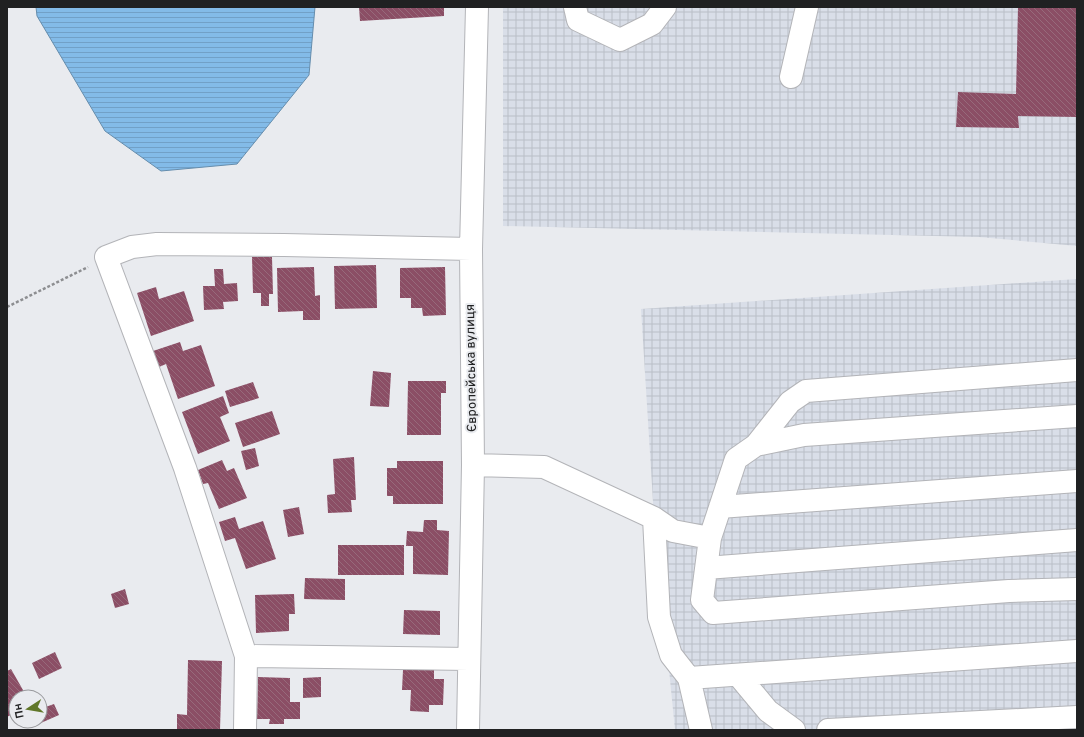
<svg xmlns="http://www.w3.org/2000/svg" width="1084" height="737" viewBox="0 0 1084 737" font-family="Overpass,sans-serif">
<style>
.industrial{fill:url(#industrial-grid)}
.water{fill:url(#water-rules);stroke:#658dad}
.building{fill:url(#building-back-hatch)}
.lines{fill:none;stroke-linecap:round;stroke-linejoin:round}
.minor-casing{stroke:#b3b4b8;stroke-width:24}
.path{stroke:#8d8e91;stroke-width:2.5;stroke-dasharray:3 2;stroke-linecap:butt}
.minor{stroke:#fff;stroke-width:22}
.labels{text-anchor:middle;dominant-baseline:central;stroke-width:4;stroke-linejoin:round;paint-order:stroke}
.street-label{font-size:13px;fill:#202122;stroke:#e9ebef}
</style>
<defs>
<pattern id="industrial-grid" width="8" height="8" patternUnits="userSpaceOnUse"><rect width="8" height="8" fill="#d9dee8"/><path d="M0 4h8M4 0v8" fill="none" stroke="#babec7"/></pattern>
<pattern id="water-rules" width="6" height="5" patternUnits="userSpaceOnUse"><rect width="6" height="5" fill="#83bbe8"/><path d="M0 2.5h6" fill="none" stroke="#71a0c7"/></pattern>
<pattern id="building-back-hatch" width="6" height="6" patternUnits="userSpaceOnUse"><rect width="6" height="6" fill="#8b4e65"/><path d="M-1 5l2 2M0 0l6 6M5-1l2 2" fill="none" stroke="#976a7b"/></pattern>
</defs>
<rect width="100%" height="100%" fill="#e9ebef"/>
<path class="industrial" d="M503 7H1077V246L979 237 503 226Z
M1077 279V730H675L654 518 641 309Z"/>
<path class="water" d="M36 7H315L309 75 237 164 161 171 105 131 37 16Z"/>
<path class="building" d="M359 7H444V16L360 21Z
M1018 7H1077V117L1018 116 1019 128 956 127 958 92 1016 94Z
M252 257H272L273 294H269V306H261V293H253Z
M376 265 377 308 335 309 334 266Z
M314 267 315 296 320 295V320H303V311L278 312 277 268Z
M445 267 446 315 423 316 422 308H411V298H400V268Z
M214 269H223L224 284 237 283 238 301 223 302 224 309 204 310 203 286H215Z
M156 287 159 299 184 291 194 321 151 336 137 293Z
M180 342 183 351 201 345 215 386 178 399 166 364 159 367 153 351Z
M373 371 391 373 389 407 370 406Z
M408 381H446V393H441V435H407Z
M253 382 259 398 230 407 225 391Z
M223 396 229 413 220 417 230 441 198 454 182 412Z
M272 411 280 434 243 447 235 423Z
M255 448 259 466 246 470 241 451Z
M354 457 356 500H351L352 512 328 513 327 495 335 494 333 459Z
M222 460 227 471 234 468 247 498 219 509 208 483 203 484 198 470Z
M397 461H443V504H393V496H387V468H397Z
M299 507 304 534 288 537 283 510Z
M235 517 239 529 263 521 276 559 246 569 235 538 225 541 219 522Z
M424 520H437V530L449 531 448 575 413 574V546H406L407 531 423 532Z
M338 545H404V575H338Z
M305 578 345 579V600L304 599Z
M125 589 129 604 115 608 111 594Z
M294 594 295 614H289V631L256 633 255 595Z
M404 610 440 611V635L403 634Z
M55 652 62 668 39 679 32 663Z
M188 660 222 661 220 730H177V714L187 715Z
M11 669 27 697H16V712L7 717V671Z
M403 670H434V679H444L443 705H429V712L410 711 411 690H402Z
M258 677 290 678V702H300V719H284V724H269L270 719H257Z
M321 677V697L303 698V678Z
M54 704 59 715 34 726 32 721H40V709Z"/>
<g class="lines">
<defs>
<path id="minor" d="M575 7 578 20 620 40 652 24 665 7
M791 77 807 7
M756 445 790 402 806 391 1077 370
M473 465 544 467 654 518 673 531 710 538 702 600 713 613 1009 591 1077 589
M720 507 1077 481
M654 518 659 617 671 655 689 678 701 730
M710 538 736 459 756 445 804 435 1077 416
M706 568 1077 540
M469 659 246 656 185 468 106 257 132 247 157 244 284 245 471 249
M738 675 768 711 794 730
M689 678 1077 651
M245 730 246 656
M468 730 473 465 471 249 477 7
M828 730 1077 717"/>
</defs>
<use href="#minor" class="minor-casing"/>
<path class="path" d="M7 307 88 267"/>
<use href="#minor" class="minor"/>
</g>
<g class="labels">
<g class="street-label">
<text transform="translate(472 368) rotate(-91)">Європейська вулиця</text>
</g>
</g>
<rect width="1084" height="737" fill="none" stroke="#202122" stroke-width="16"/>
<g transform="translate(28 709) rotate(258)"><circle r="19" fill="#e9ebef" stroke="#999a9d"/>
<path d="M0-3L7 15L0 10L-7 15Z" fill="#607729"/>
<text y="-6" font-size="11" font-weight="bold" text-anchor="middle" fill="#202122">Пн</text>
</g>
</svg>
